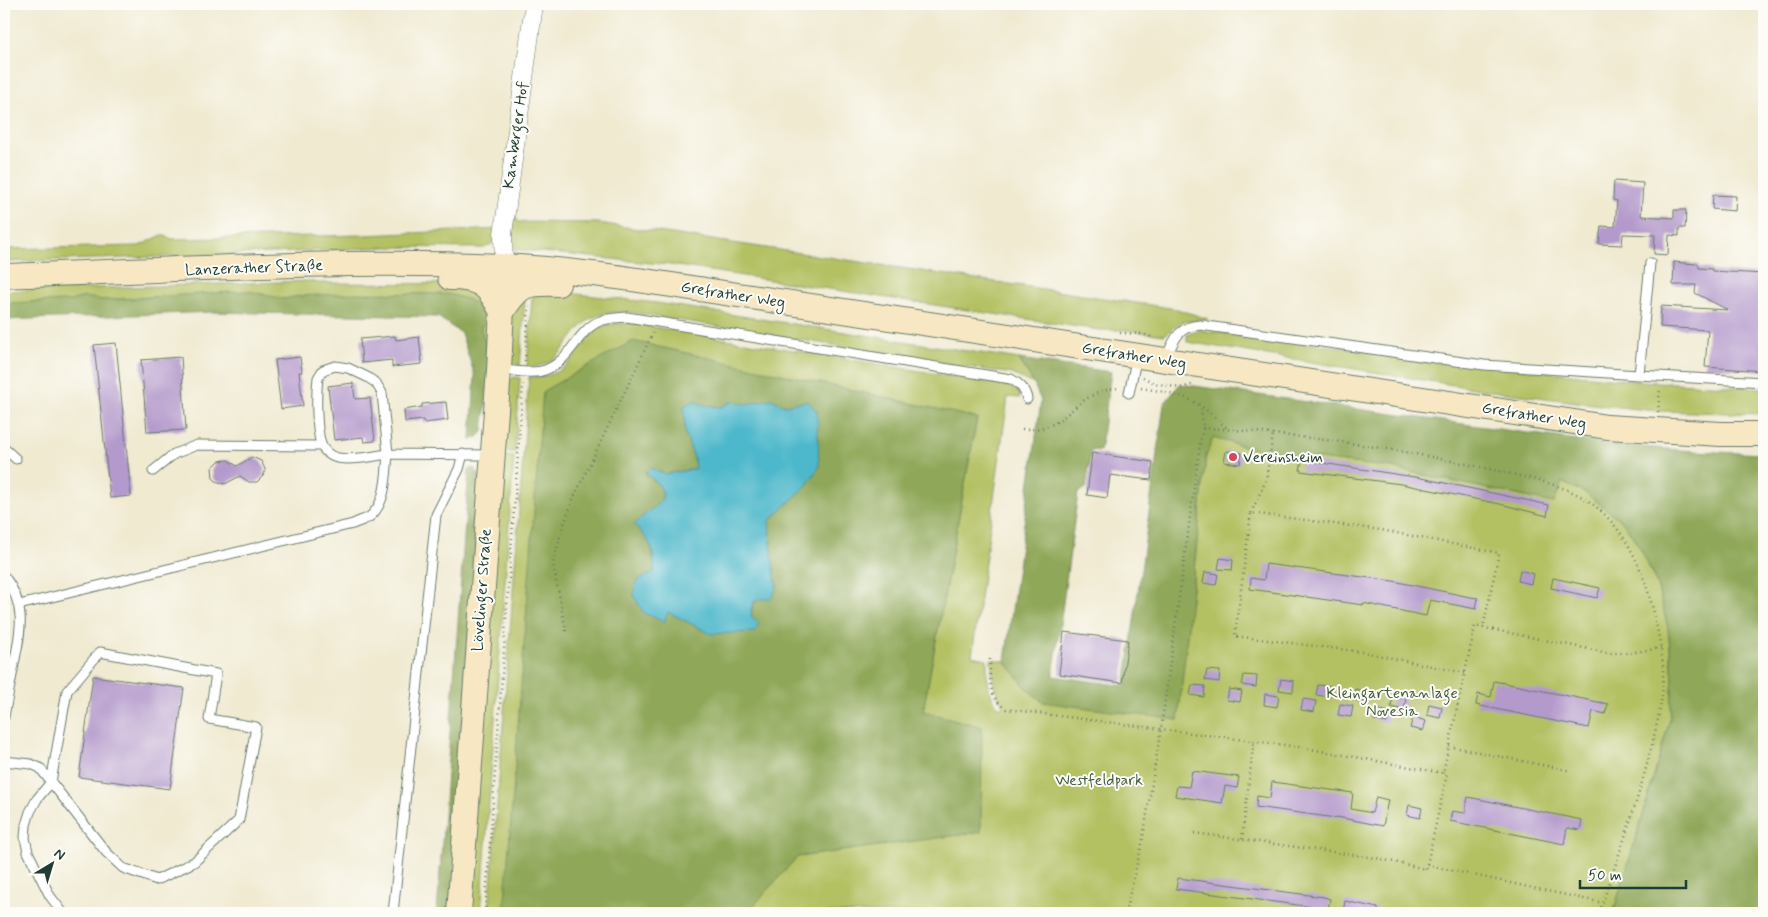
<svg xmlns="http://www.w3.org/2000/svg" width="1768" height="917" viewBox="0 0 1768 917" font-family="Mynerve,sans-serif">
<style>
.green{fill:#b4c163;stroke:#6a7f4c}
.forest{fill:#8fa759;stroke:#577246;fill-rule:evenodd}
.water{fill:#4eb8cb;stroke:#367a80}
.building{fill:#b49acc}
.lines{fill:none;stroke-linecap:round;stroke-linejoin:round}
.lane-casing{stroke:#687a6b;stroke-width:11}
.street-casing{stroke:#687a6b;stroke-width:19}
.secondary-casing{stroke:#687a6b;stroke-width:26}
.path{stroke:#687a6b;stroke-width:2.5;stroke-dasharray:1 4;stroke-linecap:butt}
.lane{stroke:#fff;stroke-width:9}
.street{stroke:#fff;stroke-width:18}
.secondary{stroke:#f7e8c3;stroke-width:24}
.poi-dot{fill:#d1495b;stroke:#fdfcf7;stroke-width:2}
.labels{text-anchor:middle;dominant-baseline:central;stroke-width:4;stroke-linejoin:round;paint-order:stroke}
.street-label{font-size:16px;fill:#1f3d34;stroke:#fdfcf7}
.poi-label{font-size:16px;fill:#1f3d34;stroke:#fdfcf7;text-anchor:start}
.park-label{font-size:16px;fill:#445e40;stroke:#fdfcf7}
</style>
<rect width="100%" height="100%" fill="#fdfcf7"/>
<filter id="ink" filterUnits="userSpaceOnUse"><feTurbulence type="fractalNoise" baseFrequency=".02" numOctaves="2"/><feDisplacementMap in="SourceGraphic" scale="10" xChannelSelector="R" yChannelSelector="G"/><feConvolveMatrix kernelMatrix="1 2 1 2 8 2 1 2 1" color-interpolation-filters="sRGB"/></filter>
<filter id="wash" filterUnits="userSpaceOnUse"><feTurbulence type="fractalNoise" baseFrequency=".0096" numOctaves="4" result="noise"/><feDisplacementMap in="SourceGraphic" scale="20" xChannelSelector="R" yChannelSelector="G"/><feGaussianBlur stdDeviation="1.12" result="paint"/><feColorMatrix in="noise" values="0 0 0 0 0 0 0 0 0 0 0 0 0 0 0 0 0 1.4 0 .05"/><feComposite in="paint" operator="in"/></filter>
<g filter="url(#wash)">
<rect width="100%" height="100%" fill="#f0ead1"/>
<path class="green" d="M511 202 518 222 598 223 1177 309 1208 319 1180 322 1165 335 1125 330H1099L671 265 511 249Z
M500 229 495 242 484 248 385 247 273 253 4 262V249L139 246 162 235 172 239 366 235Z
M310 281 318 283 468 284 493 309 490 362 481 329 484 319 300 296 284 299 248 291 103 300 85 297 70 301 4 303V291Z
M541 290 657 303 1019 359 1034 384 1012 374 629 312C616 312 605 312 594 317 567 331 565 368 527 367L532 298Z
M525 300 520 366 511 361 510 311Z
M629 323 1011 386 1019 393 1020 398 1008 397 972 656 987 659C987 677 987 694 1000 708L1004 705C993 693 992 675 991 659L1005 661 1028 690 1178 720 1206 456 1213 438 1270 453 1387 467 1554 503 1562 482 1587 494 1624 523 1641 549 1657 585 1668 628 1673 678 1670 719 1642 818 1613 913H747L796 857 981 832 923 711 977 418 504 913H489L529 377C559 378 568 365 585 343 590 337 595 330 602 327 610 323 620 324 629 323Z
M1198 330 1541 371 1638 381 1764 388V414L1657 411 1608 406 1491 391 1187 342V335Z
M514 377 520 378 515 452 499 451 507 382Z
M498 455 514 457 481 913H465Z"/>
<path class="forest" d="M248 291 284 299 300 296 356 293 449 294 470 300 483 310 484 319 481 329 490 362 483 432 478 437 471 440 475 376 461 333 438 317 213 312 4 320V303L70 301 85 297 103 300Z
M633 341 977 418 923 711 982 727 981 832 797 857 747 913H504L543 391ZM771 399 785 405 807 401 806 486 769 521 773 564 777 586C763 595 750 599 752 618L711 634 668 612 636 582 654 572C653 547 652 542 635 524L661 501 663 493 659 485 645 473 652 469 665 474 695 469 694 458 685 433 694 401 704 405 721 407 731 402 747 404Z
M1019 359 1111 372 1100 451 1091 450 1086 488 1078 493 1053 676 1125 686 1164 404 1180 384 1605 444 1693 451 1764 454V913H1613L1642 818 1670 719 1673 678 1668 628 1657 584 1641 549 1624 523 1587 494 1562 482 1554 503 1387 467 1270 453 1213 438 1206 456 1178 720 1043 702 1028 690 1005 661 1041 401 1034 384Z
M474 468 481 478 452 913H437L469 469Z"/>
<path class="water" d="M771 399 785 405 807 401 817 411 819 467 806 486 769 521 773 564 777 586 772 598 755 600 751 609 752 618 759 623 755 632 711 634 668 612 664 622 644 613 634 596 636 582 654 572C654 547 651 542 634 524L661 501 663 493 659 485 645 472 652 468 665 474 695 469 694 458 685 433 684 406 694 401 704 405 721 407 731 402 747 404Z"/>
<g id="blocks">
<path class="building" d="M1614 181 1643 183 1641 216 1674 218V210H1686L1685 228H1679V236L1669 235 1668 255 1654 254 1655 235 1623 234 1622 245 1599 244 1601 226 1615 227 1617 201 1613 200Z
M1713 195 1736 196 1735 211 1712 209Z
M1674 262 1696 264 1699 265V268L1712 269V271L1764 274V371L1705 367 1708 330 1660 327 1661 306 1728 310 1695 293 1696 285H1673Z
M395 336 396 340 419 337 422 364 392 367V360L362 363 360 339Z
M116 343 131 496 110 498 94 345Z
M181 357 186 430 147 432 141 360Z
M300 357 302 372H299L303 406 281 409 275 360Z
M353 383 355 399 370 398 375 441 364 442 363 437 334 440 328 386Z
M446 402 448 420 424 423 423 420 405 422 404 410 422 407V404Z
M1226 451 1242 453 1240 464 1224 462Z
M1092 453 1153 462 1151 480 1110 475 1107 498 1087 495Z
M252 457 261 461 265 469 264 475 257 482H249L240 476 225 484 216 481 213 478 212 468 219 461 228 460 237 466Z
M1302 460 1421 478 1549 505 1547 516 1500 504 1401 484 1300 471Z
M1220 558 1233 560 1232 570 1218 569Z
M1266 564 1393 581 1470 597 1478 598 1476 609 1430 600 1426 616 1363 603V605L1250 589 1251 578 1264 580Z
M1520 570 1533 574 1531 584 1518 581Z
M1205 572 1218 574 1216 585 1203 583Z
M1553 578 1600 588 1597 598 1551 588Z
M1064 632 1128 640 1122 683 1059 674Z
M1207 670 1220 671 1219 682 1205 680Z
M1244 675 1257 676 1256 687 1242 685Z
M93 676 184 688 170 789 79 777Z
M1281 679 1294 681 1293 692 1279 690Z
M1494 681 1608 704 1605 714 1593 711 1589 728 1476 705 1478 694 1491 697Z
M1192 685 1205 686 1204 697 1190 695Z
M1318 685 1331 686 1330 697 1316 695Z
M1229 689 1242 691 1240 702 1227 700Z
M1355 689 1368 691 1367 702 1354 700Z
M1265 694 1279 696 1277 707 1264 705Z
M1393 696 1406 699 1404 710 1391 707Z
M1303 699 1316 701 1314 712 1301 710Z
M1340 704 1353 706 1351 717 1338 715Z
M1429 704 1442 707 1440 718 1427 715Z
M1376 709 1390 712 1387 723 1374 720Z
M1413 717 1426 721 1423 731 1410 728Z
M1192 771 1239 777 1237 788 1225 786 1222 803 1175 796 1177 786 1189 787Z
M1272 782 1353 793 1351 809 1372 813 1376 797 1388 800 1383 826 1337 817 1336 818 1256 807 1257 796 1270 798Z
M1468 797 1582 820 1580 830 1567 828 1564 844 1450 821 1452 811 1465 813Z
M1409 805 1422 808 1420 818 1407 815Z
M1178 878 1324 897 1330 899 1328 909 1176 889Z
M1345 901 1378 908V913H1349L1343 912Z"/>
</g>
</g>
<g filter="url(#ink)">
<use href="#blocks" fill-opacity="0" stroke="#687a6b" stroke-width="1"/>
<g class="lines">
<defs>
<path id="lane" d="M1166 358C1174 340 1178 326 1200 325L1484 365 1639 375 1650 263
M499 370C513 370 532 375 545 370 571 361 577 330 600 321 609 318 617 318 627 317L1011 379C1020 384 1025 389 1027 399
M1639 375 1764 382
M1129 393 1137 356
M4 448 16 459
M153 471 174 454 197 445 321 446
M4 576C27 606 21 630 14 664 11 682 7 699 4 717
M19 605 353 524C357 522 363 520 368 518 387 505 386 474 388 454 372 456 354 461 338 458 331 457 323 451 321 444 316 429 316 394 318 378L323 370 335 366 348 368 367 377 376 383 382 393 388 454 492 455
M4 761 31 764 40 768 106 852 123 868 157 880 194 862 239 820 256 727 209 719 216 674 100 652 67 691 51 782 37 799 30 812 26 825 25 838 28 852 50 896 63 913
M393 913 436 515 459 469 463 454"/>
<path id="street" d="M504 266 503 234 534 4"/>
<path id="secondary" d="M4 276C170 270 336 259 502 266 570 269 638 280 705 290L1607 427 1721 434H1764
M450 278C480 278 488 285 502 312
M502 312C520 284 525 283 558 284
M459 913 499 370 504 266"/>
</defs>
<use href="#lane" class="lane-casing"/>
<use href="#street" class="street-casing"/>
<use href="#secondary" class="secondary-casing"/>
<path class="path" d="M1120 333 1142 334 1154 338
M525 361 529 306
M1143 377 1154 383 1180 388 1195 384
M1141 388C1157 391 1173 392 1188 399 1203 405 1215 418 1227 428
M1658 412 1660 388
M1203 428C1233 429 1262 433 1291 436 1360 443 1427 455 1494 470 1526 478 1563 483 1590 502 1632 533 1649 584 1658 633 1661 647 1664 663 1663 679 1663 701 1657 723 1652 745 1638 802 1618 857 1599 913
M1022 429C1061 432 1066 408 1095 394 1102 391 1111 389 1118 388
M1251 513 1266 480 1273 434
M566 631 553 564 562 529 574 497 653 333
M990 659C990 678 988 698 1006 709L1299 747 1443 773
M1465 673 1363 652 1235 636 1251 513 1381 530 1499 553 1483 628
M1449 746 1571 771
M1194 833 1376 858 1426 869 1447 774 1443 773 1475 626 1608 653H1629L1661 648
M1242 839 1254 740
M1427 865 1603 903
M485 913 523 384
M1125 913 1142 844 1161 729 1200 444 1203 428 1201 406"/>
<use href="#lane" class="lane"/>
<use href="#street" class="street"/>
<use href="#secondary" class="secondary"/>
</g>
</g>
<circle class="poi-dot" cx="1233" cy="457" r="5"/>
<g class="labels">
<g class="street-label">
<text transform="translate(516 135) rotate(-82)">Kamberger Hof</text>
<text transform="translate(254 268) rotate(-2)">Lanzerather Straße</text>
<text transform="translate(733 295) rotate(9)">Grefrather Weg</text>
<text transform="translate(1134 356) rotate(9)">Grefrather Weg</text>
<text transform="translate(1534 416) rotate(9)">Grefrather Weg</text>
<text transform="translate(482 590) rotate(-86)">Lövelinger Straße</text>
</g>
<g class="poi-label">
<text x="1243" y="457">Vereinsheim</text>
</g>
<g class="park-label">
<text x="1392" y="693">Kleingartenanlage<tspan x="1392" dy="18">Novesia</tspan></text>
<text x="1099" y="780">Westfeldpark</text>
</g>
</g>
<rect width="1768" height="917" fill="none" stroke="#fdfcf7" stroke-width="20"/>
<g transform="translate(52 864) rotate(38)" stroke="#fdfcf7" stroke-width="4" paint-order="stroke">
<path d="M0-4L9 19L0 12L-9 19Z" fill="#1f3d34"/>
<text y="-8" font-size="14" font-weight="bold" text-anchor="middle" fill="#1f3d34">N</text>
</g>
<path d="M1580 880v8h106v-8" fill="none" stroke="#1f3d34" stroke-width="2.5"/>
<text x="1588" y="880" font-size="15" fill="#1f3d34" stroke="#fdfcf7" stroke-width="4" paint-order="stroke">50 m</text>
</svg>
